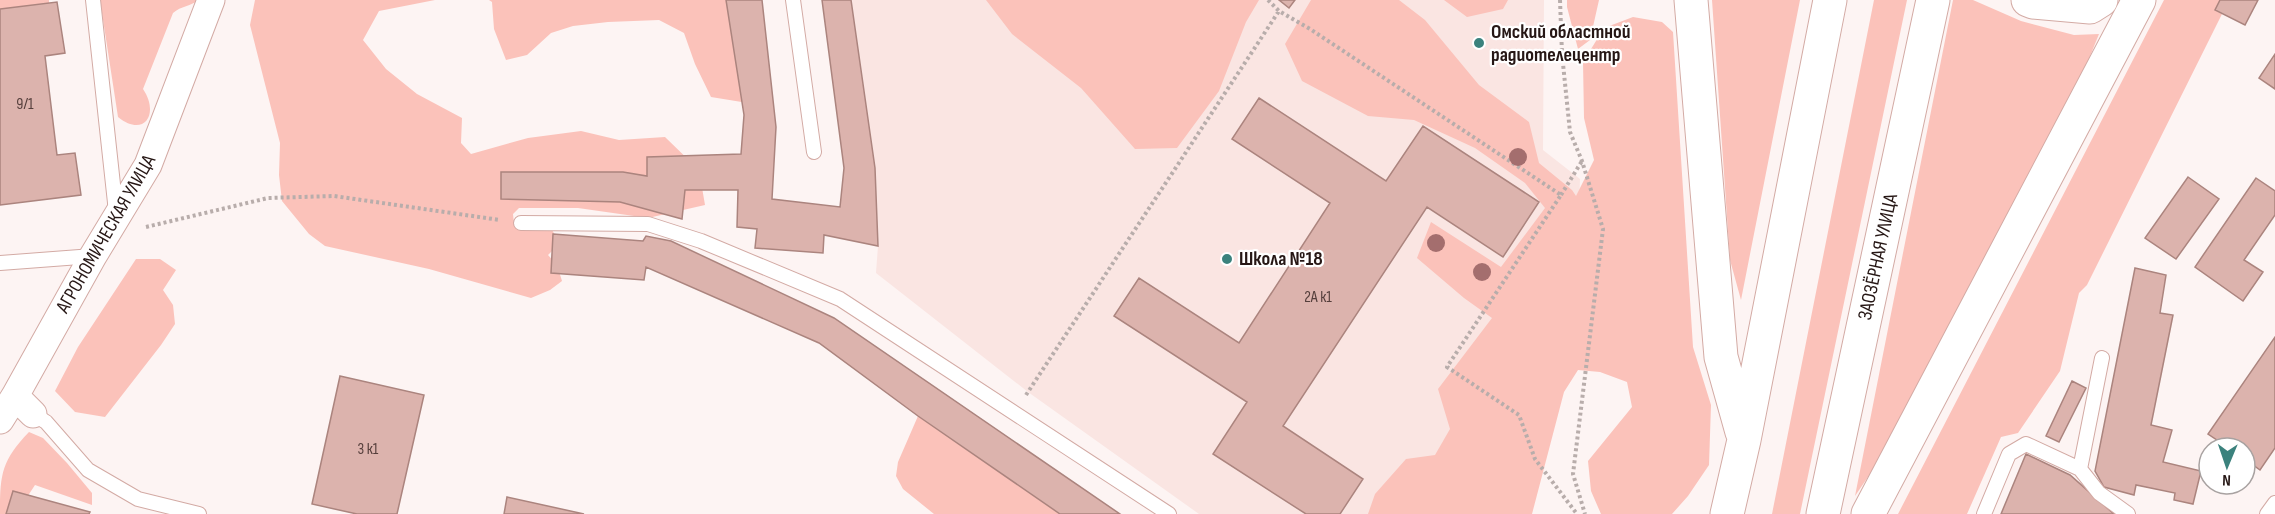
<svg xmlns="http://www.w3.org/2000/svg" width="2275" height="514" viewBox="0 0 2275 514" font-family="'Sofia Sans Condensed',sans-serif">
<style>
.built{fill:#fae5e2}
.green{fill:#fbc2ba}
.building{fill:#dcb3ad;stroke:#ab847e;stroke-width:1.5}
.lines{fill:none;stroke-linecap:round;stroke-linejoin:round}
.service-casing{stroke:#d3aaa4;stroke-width:16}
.minor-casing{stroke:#d3aaa4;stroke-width:29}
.secondary-casing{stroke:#d3aaa4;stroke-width:35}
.primary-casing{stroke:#d3aaa4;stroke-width:35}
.path{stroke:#b8adab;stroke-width:4;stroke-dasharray:3 3;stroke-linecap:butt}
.service{stroke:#fff;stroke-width:14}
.minor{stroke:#fff;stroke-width:27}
.secondary{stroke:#fff;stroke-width:33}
.primary{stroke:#fff;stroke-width:33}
.tree{fill:#a46e6e}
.poi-dot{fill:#3b827d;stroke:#fff;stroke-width:2}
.labels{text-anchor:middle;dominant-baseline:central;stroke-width:4.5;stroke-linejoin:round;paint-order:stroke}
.number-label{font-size:16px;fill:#543e3b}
.poi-label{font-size:20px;font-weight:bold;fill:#261715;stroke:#fff;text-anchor:start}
.street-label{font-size:20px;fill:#261715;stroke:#fff}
</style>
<rect width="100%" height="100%" fill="#fdf4f3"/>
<path class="built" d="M851 0H1544L1543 150 1580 179 1576 300 1477 514H1199L1028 392 876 273 878 246Z"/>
<path class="green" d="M0 0H49V3L0 9Z
M100 0H199C191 6 181 6 173 13L143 89C160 114 144 138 118 117Z
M255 0H435L379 11 363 40 386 69 417 94 462 118 461 143 471 154 528 138 581 131 619 140 665 137 699 170 705 205 648 218 578 208H519L513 214 514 224 552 230 560 243 548 255 557 265 562 281 550 290 531 298 429 269 325 246 309 234 282 201 279 175 280 143 250 25Z
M489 0H741L754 104 711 97 695 64 684 33 659 20 608 22 573 26 551 33 527 55 506 60 494 29 492 2Z
M986 0H1259L1246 22 1219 91 1177 148 1135 149 1081 88 1012 34Z
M1311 0H1399L1425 20 1479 85 1529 122 1539 163 1572 190 1576 196 1594 160 1584 118 1583 62 1604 28 1633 17 1662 22 1673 32 1693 347 1711 405 1709 465 1688 496 1672 514H1601L1591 491 1588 461 1632 407 1627 382 1600 372 1578 370 1564 392 1532 514H1368L1375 494 1406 459 1435 455 1450 429 1438 389 1492 318 1464 298 1417 258 1431 222 1501 267 1545 208 1525 183 1475 148 1414 120 1368 116 1302 81 1285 44Z
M1444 0H1508L1503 9 1467 17Z
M1567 0H1599L1590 40 1578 49 1567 7Z
M1712 0H1800L1741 300 1730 260Z
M1874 0H1907L1800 514H1772Z
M1953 0H1973L2021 21 2074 35 2099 34 2082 76 2017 201 1870 474 1855 496Z
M2164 0H2220L2215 10 2222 14 2087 285 2079 293 2060 371 2018 433 2001 437 1967 514H1898Z
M136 259H160L176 270 163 290 173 305 175 324 161 345 105 417 75 412 55 391 78 347Z
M918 416 1060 514H934L903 489 896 476 898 462Z
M29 432 43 438 67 463 92 493V505L35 485 16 514H0C0 475 1 461 29 432Z"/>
<path class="building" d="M726 0H762L776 127 772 199 840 207 844 168 822 0H851L875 168 878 246 824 235 823 253 755 248 757 229 737 227 738 190H685L682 219 620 202 501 199V172H623L647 176V157L741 154 744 115Z
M1279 0H1295L1289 8Z
M2220 0H2258L2245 25 2215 10Z
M57 2 65 53 45 56 57 155 75 153 81 195 0 205V9Z
M2275 54V89L2259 78Z
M1259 98 1386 181 1423 126 1539 202 1503 257 1427 207 1283 426 1363 479 1340 514H1306L1213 454 1247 402 1114 316 1139 278 1239 343 1330 203 1232 139Z
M2188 177 2219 199 2176 259 2145 238Z
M2256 178 2275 191V215L2244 260 2263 272 2243 301 2195 267Z
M553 234 643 241 646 236 671 241 834 318 1120 514H1060L918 416 819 343 646 267 644 280 551 273Z
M2135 268 2166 275 2160 313 2173 315 2151 425 2172 430 2163 462 2201 471 2193 504 2174 500 2175 493 2136 485 2134 495 2104 487 2095 471Z
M2275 337V448L2260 470 2245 459V448H2229L2208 434Z
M340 376 424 395 397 514H357L312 504Z
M2072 381 2086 388 2059 442 2046 436Z
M2026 454 2070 475 2114 514H2001Z
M13 491 90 512 89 514H6Z
M507 497 584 514H504Z"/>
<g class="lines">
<defs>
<path id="service" d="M93 0 116 212
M793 0 814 152
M521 223 648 224 701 241 840 299 1169 514
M0 263 93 256
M2102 358 2080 469 2099 493 2128 514
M33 414 46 422 88 470 138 499 199 514
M1984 514 2009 454 2026 444 2080 469
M2267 514 2275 503"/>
<path id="minor" d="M33 414 15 396 93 256 148 165 211 0
M0 420 15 396"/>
<path id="secondary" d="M1691 0 1721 357 1742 432
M1727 514 1744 440 1830 0
M1823 514 1933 0
M1868 514 2139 0"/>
<path id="primary" d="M2028 0 2033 2 2090 7 2101 0"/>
</defs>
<use href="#service" class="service-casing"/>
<use href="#minor" class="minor-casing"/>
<use href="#secondary" class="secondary-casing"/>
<use href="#primary" class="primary-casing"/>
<path class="path" d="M1268 0 1279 11 1310 29 1561 195 1447 367 1519 415 1535 459 1577 514
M1560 0 1562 54 1570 132 1582 161 1603 229 1573 474 1585 514
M1561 195 1582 161
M146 227 268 198 334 196 500 220
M1026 395 1279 11"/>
<use href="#service" class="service"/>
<use href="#minor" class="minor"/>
<use href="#secondary" class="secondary"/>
<use href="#primary" class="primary"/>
</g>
<g class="tree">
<circle cx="1518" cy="157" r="9"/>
<circle cx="1436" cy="243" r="9"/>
<circle cx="1482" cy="272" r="9"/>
</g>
<g class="poi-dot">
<circle cx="1479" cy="43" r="6"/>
<circle cx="1227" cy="259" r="6"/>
</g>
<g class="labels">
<g class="number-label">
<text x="25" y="104">9/1</text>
<text x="1318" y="297">2А к1</text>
<text x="368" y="449">3 к1</text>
</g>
<g class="poi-label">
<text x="1491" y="32">Омский областной<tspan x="1491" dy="23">радиотелецентр</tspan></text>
<text x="1239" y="259">Школа №18</text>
</g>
<g class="street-label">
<text transform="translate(106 234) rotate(-60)">АГРОНОМИЧЕСКАЯ УЛИЦА</text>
<text transform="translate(1878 257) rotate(-78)">ЗАОЗЁРНАЯ УЛИЦА</text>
</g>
</g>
<g transform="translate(2227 466) rotate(182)"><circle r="28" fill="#ffffff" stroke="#a8a2a1" stroke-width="1.5"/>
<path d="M0-4.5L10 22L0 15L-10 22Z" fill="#3b827d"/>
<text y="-9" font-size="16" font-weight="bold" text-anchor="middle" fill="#261715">N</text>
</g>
</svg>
